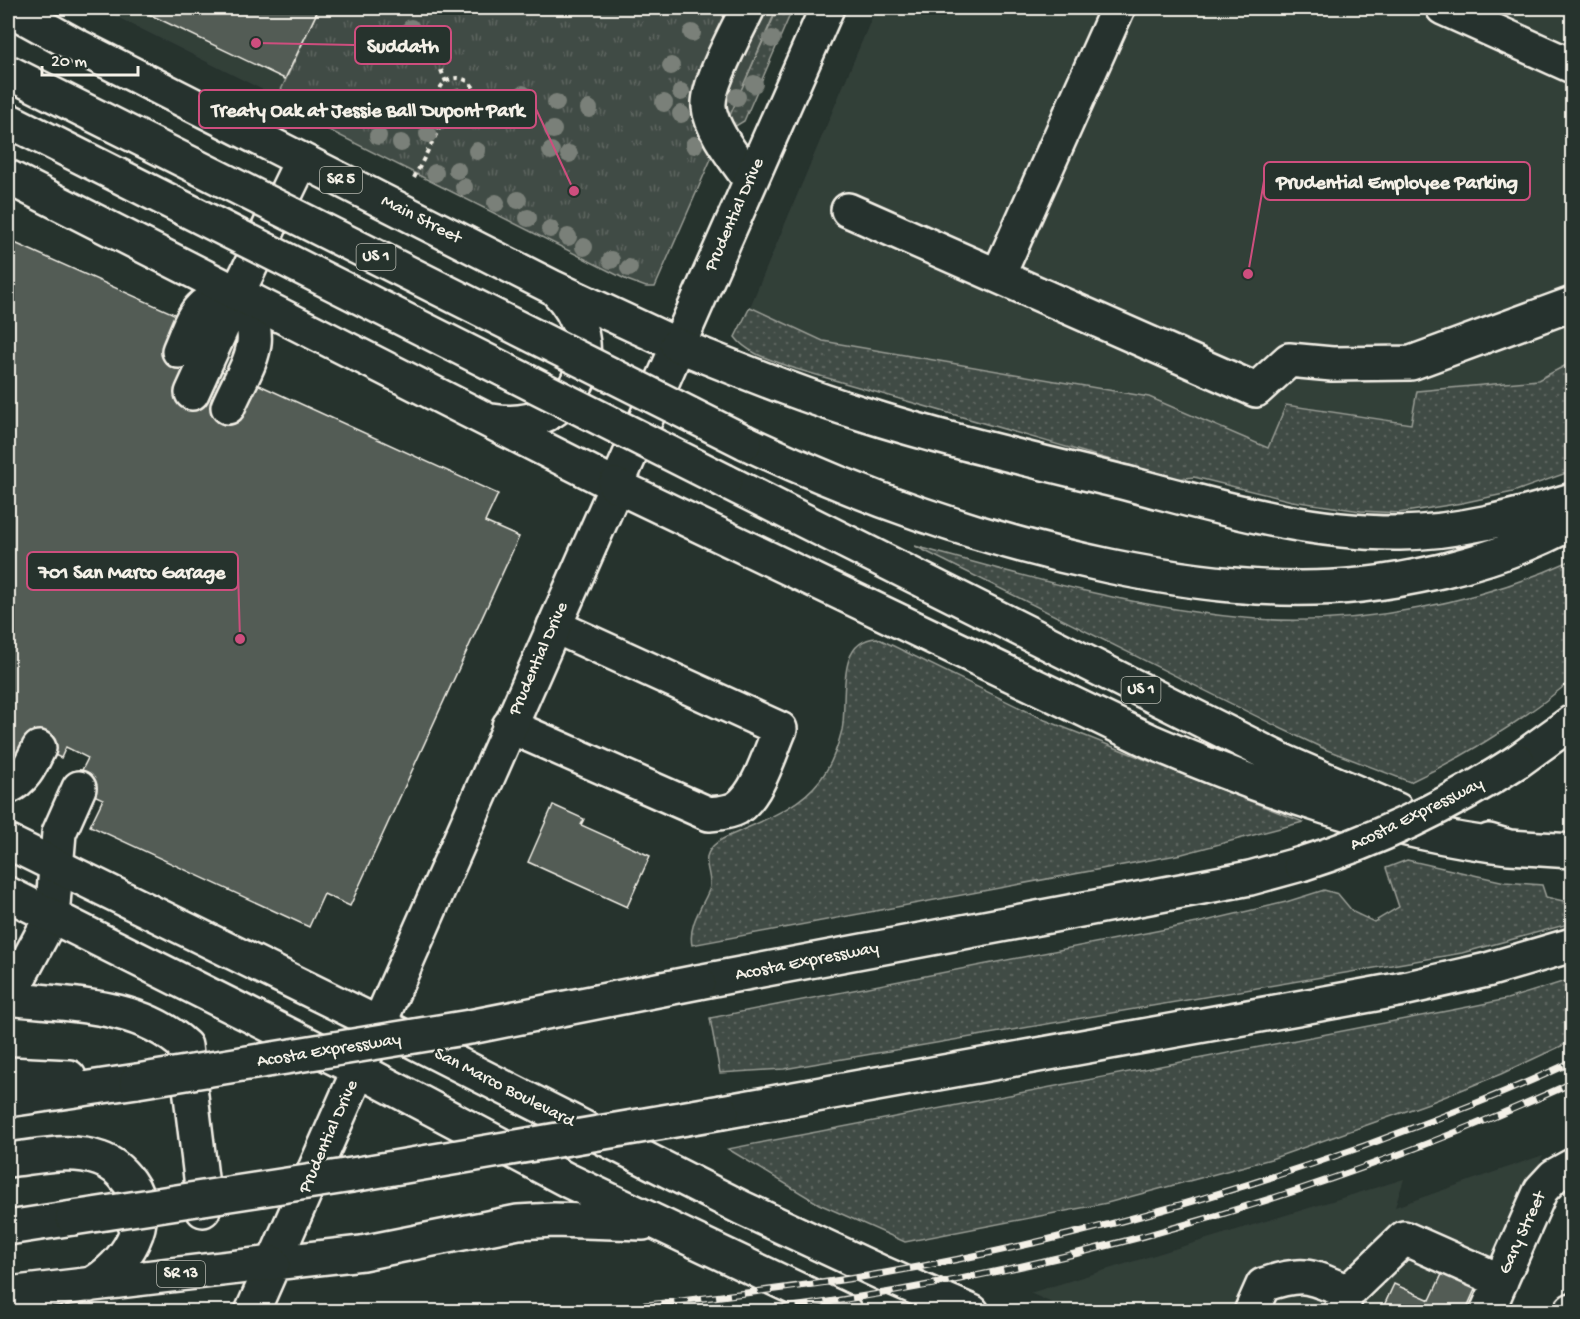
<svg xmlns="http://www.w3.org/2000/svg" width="1580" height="1319" viewBox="0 0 1580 1319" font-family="'Gochi Hand',sans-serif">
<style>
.built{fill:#333f39}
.grass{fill:url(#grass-dots);stroke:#9a9e96;stroke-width:1.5}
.park{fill:url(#park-tufts);stroke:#9a9e96;stroke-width:1.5}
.building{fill:#525c55;stroke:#f4f1e8;stroke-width:1.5}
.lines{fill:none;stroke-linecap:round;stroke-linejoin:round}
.minor-casing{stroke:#f4f1e8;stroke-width:38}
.major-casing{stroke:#f4f1e8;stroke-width:38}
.highway-casing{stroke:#f4f1e8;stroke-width:38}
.path{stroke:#f4f1e8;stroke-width:4;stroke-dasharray:4.5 4.5;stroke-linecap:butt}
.minor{stroke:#26332d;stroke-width:33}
.major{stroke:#26332d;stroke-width:33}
.highway{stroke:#26332d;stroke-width:33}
.rail-casing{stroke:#f4f1e8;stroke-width:7}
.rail{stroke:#26332d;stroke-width:4.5;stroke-dasharray:14;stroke-linecap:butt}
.highway-bridge-casing{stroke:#f4f1e8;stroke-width:38;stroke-linecap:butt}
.highway-bridge{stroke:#26332d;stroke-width:33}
.tree{fill:#7a8079}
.labels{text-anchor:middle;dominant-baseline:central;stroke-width:5;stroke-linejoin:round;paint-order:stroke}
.shield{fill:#26332d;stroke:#b6b8b0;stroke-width:1.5}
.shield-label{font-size:16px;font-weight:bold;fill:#f4f1e8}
.street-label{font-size:18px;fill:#f4f1e8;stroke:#26332d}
.leader{fill:none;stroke:#ce4e7e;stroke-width:2}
.callout-dot{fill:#ce4e7e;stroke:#26332d;stroke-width:2}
.callout{fill:#26332d;stroke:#ce4e7e;stroke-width:2}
.callout-label{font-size:20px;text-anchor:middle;font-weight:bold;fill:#f4f1e8}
</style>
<defs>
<pattern id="grass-dots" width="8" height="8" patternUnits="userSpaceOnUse" patternTransform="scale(1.5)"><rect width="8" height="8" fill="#414b45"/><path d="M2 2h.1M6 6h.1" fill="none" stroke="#5d6560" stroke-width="1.8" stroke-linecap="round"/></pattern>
<pattern id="park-tufts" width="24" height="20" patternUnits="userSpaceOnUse" patternTransform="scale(1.5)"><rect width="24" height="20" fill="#414b45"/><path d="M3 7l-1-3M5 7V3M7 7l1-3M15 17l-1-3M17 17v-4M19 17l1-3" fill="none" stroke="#5d6560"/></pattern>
</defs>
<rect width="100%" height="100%" fill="#26332d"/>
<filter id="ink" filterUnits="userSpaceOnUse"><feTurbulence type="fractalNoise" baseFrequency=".0167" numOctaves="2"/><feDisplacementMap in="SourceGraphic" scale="12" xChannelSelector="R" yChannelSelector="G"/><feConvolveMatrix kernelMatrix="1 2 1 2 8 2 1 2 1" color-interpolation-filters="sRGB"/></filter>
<g filter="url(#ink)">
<path class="built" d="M99 8H319L277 97Z
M876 8H1572V362L1538 380 1417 391 1411 424 1286 405 1268 448 1149 397 823 341 750 307Z
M1543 1155 1474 1311 1072 1312 1030 1293 1404 1179 1395 1207Z"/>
<path class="grass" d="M778 8H793L744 121 734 127 726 124 736 86 745 81Z
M750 307 823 341 1149 397 1268 448 1286 405 1411 424 1417 391 1538 380 1572 362V471L1513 492 1462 503 1399 513 1361 511 1292 501 1194 477 1177 479 796 369C776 361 748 355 735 337Z
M915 546C1027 577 1141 610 1257 619 1360 626 1479 603 1572 560V680C1522 721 1470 754 1410 782L1327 750 1282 729Z
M877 638 1045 720 1303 822 1182 854 692 945C688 925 702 907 709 890 714 877 701 863 710 850 716 840 730 836 740 831 769 818 800 806 820 780 830 767 838 746 842 730 848 702 834 640 877 638Z
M1407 860 1505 882 1542 885 1546 897 1572 903V923L1462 953 784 1069 720 1073 710 1018 1197 923 1286 902 1324 890 1338 894 1353 912 1374 922 1399 907 1386 868Z
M1572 979V1041L1501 1074 1429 1103 1271 1159 1107 1203 905 1242 819 1204 728 1149 1473 1006 1507 999Z"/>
<path class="park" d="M319 8H777L655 287H646L627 280 275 103Z"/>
<path class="building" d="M136 8H319L285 79Z
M8 240 181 317 219 370 255 383 498 494 485 522 519 537 350 906 324 894 309 927 90 826 103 799 74 786 88 758 66 747 61 758 27 742 17 764 8 760Z
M553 805 584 819 581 825 650 856 627 907 528 862Z
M1444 1270 1477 1285 1465 1312H1381L1394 1284 1430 1300Z"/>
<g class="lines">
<defs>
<path id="minor" d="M748 8C737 31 707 84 709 107 711 130 737 161 750 180
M1443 8 1572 66
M848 210 1256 390 1289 360 1332 364 1411 363 1572 304
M998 276 1118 8
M179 351C194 316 195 299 237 294
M192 393 237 294
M228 407C248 361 271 340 237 294
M509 726 709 814C718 813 728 813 737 808 758 795 770 752 780 729L554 626
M8 787C25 779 31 764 39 748
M8 998C67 1005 139 1003 185 1046L202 1186 203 1210
M8 998 52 916 59 833 79 788
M1251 1312 1263 1285C1304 1271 1310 1276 1348 1292
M1340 1312 1348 1292 1404 1238 1501 1281
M1487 1312 1541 1190 1554 1176 1572 1166"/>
<path id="major" d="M8 8 77 46 552 287 677 345
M8 177 615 485
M237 294 302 160
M492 421C578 435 613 346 555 289
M8 842 379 1024 742 1208 884 1274 972 1312
M8 894 359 1070 569 1181 845 1312
M273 1263 362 1253 518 1222 554 1220 643 1223
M252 1312 827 8"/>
<path id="highway" d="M677 345C738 369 798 394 860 413 947 441 1037 461 1126 483 1215 506 1306 534 1400 533 1459 532 1516 517 1572 500
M745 442C864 498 980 539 1109 566 1191 583 1277 594 1361 585 1388 582 1415 577 1441 571 1486 560 1532 545 1572 522
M725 481 1285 762 1397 810
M615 485 1150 741C1266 791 1383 832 1509 847
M1518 761 1572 722
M1489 841 1509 847 1572 851
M698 982 1250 878 1301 864
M8 1074 69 1077
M8 1100 137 1081
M722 1112 1403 989 1487 970 1572 945
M8 1160C37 1157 71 1148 100 1159 112 1163 121 1171 129 1182 157 1220 125 1266 90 1285
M8 1228 73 1218
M8 1294 273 1263
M1572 1312V1310"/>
</defs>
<use href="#minor" class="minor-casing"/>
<use href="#major" class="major-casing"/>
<use href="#highway" class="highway-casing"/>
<path class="path" d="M441 70 446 82
M438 97a19 19 0 1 1 38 0a19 19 0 1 1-38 0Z
M414 178 447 113"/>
<use href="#minor" class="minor"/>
<use href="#major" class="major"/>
<use href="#highway" class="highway"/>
<defs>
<path id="rail" d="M591 1312C689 1299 787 1290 885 1273 1047 1245 1208 1201 1364 1146 1434 1120 1504 1094 1572 1062
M755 1312C1038 1277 1313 1200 1572 1083"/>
</defs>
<use href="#rail" class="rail-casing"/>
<use href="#rail" class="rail"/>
<defs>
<path id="highway-bridge" d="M8 72 745 442
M8 120 725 481
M1301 864C1378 840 1450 805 1518 761
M137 1081 470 1027 698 982
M73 1218 352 1175 722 1112"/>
</defs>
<use href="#highway-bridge" class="highway-bridge-casing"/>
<use href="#highway-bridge" class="highway-bridge"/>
</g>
<g class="tree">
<circle cx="411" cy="28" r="9"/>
<circle cx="692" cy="33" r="9"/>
<circle cx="772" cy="39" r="9"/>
<circle cx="671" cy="66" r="9"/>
<circle cx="754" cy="84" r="9"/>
<circle cx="681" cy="92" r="9"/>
<circle cx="523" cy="94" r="9"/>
<circle cx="459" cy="97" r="9"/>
<circle cx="737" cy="97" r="9"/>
<circle cx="556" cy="103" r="9"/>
<circle cx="664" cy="103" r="9"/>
<circle cx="589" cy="109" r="9"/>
<circle cx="681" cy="114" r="9"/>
<circle cx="389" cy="121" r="9"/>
<circle cx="553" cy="130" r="9"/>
<circle cx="428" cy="134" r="9"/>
<circle cx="378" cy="136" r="9"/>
<circle cx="401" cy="143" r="9"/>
<circle cx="694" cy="145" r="9"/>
<circle cx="477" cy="151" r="9"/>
<circle cx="551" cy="151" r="9"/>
<circle cx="569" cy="154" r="9"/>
<circle cx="457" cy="170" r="9"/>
<circle cx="435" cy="173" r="9"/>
<circle cx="464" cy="187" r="9"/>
<circle cx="518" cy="200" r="9"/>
<circle cx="496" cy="203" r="9"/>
<circle cx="528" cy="218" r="9"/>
<circle cx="550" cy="229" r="9"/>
<circle cx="568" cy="237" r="9"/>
<circle cx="584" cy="247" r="9"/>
<circle cx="611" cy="260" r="9"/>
<circle cx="629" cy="268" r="9"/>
</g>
</g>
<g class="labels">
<g class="shield">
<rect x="320" y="167" width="42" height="26" rx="4.5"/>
<rect x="356.5" y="244" width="39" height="26" rx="4.5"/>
<rect x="1121.5" y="677" width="39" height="26" rx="4.5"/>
<rect x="157" y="1261" width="48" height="26" rx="4.5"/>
</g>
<g class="shield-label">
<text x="341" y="180">SR 5</text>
<text x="376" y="257">US 1</text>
<text x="1141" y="690">US 1</text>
<text x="181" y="1274">SR 13</text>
</g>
<g class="street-label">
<text transform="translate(735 215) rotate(-66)">Prudential Drive</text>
<text transform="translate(421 220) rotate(27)">Main Street</text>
<text transform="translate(539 659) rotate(-66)">Prudential Drive</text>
<text transform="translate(1417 815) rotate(-26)">Acosta Expressway</text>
<text transform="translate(807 962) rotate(-11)">Acosta Expressway</text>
<text transform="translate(329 1051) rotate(-9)">Acosta Expressway</text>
<text transform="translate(504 1088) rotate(27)">San Marco Boulevard</text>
<text transform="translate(329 1137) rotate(-66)">Prudential Drive</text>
<text transform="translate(1523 1233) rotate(-65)">Gary Street</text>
</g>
</g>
<path class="leader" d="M256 43L355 45M574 191L536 109M1248 274L1264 181M240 639L238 571"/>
<g class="callout-dot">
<circle cx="256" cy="43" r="6"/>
<circle cx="574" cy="191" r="6"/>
<circle cx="1248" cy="274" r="6"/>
<circle cx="240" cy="639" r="6"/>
</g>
<g class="callout">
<rect x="355" y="26" width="96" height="38" rx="6"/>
<rect x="199" y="90" width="337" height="38" rx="6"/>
<rect x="1264" y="162" width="266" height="38" rx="6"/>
<rect x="27" y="552" width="211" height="38" rx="6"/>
</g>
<g class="callout-label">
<text x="403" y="52">Suddath</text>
<text x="368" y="116">Treaty Oak at Jessie Ball Dupont Park</text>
<text x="1397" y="188">Prudential Employee Parking</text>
<text x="132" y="578">701 San Marco Garage</text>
</g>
<rect width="1580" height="1319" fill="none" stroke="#26332d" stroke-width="30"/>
<rect x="15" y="15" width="1550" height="1289" fill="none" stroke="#f4f1e8" stroke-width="2" filter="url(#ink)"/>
<path d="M42 66v9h96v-9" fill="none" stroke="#f4f1e8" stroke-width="3"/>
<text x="51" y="66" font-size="18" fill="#f4f1e8" stroke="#26332d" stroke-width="4.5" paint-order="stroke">20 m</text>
</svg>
